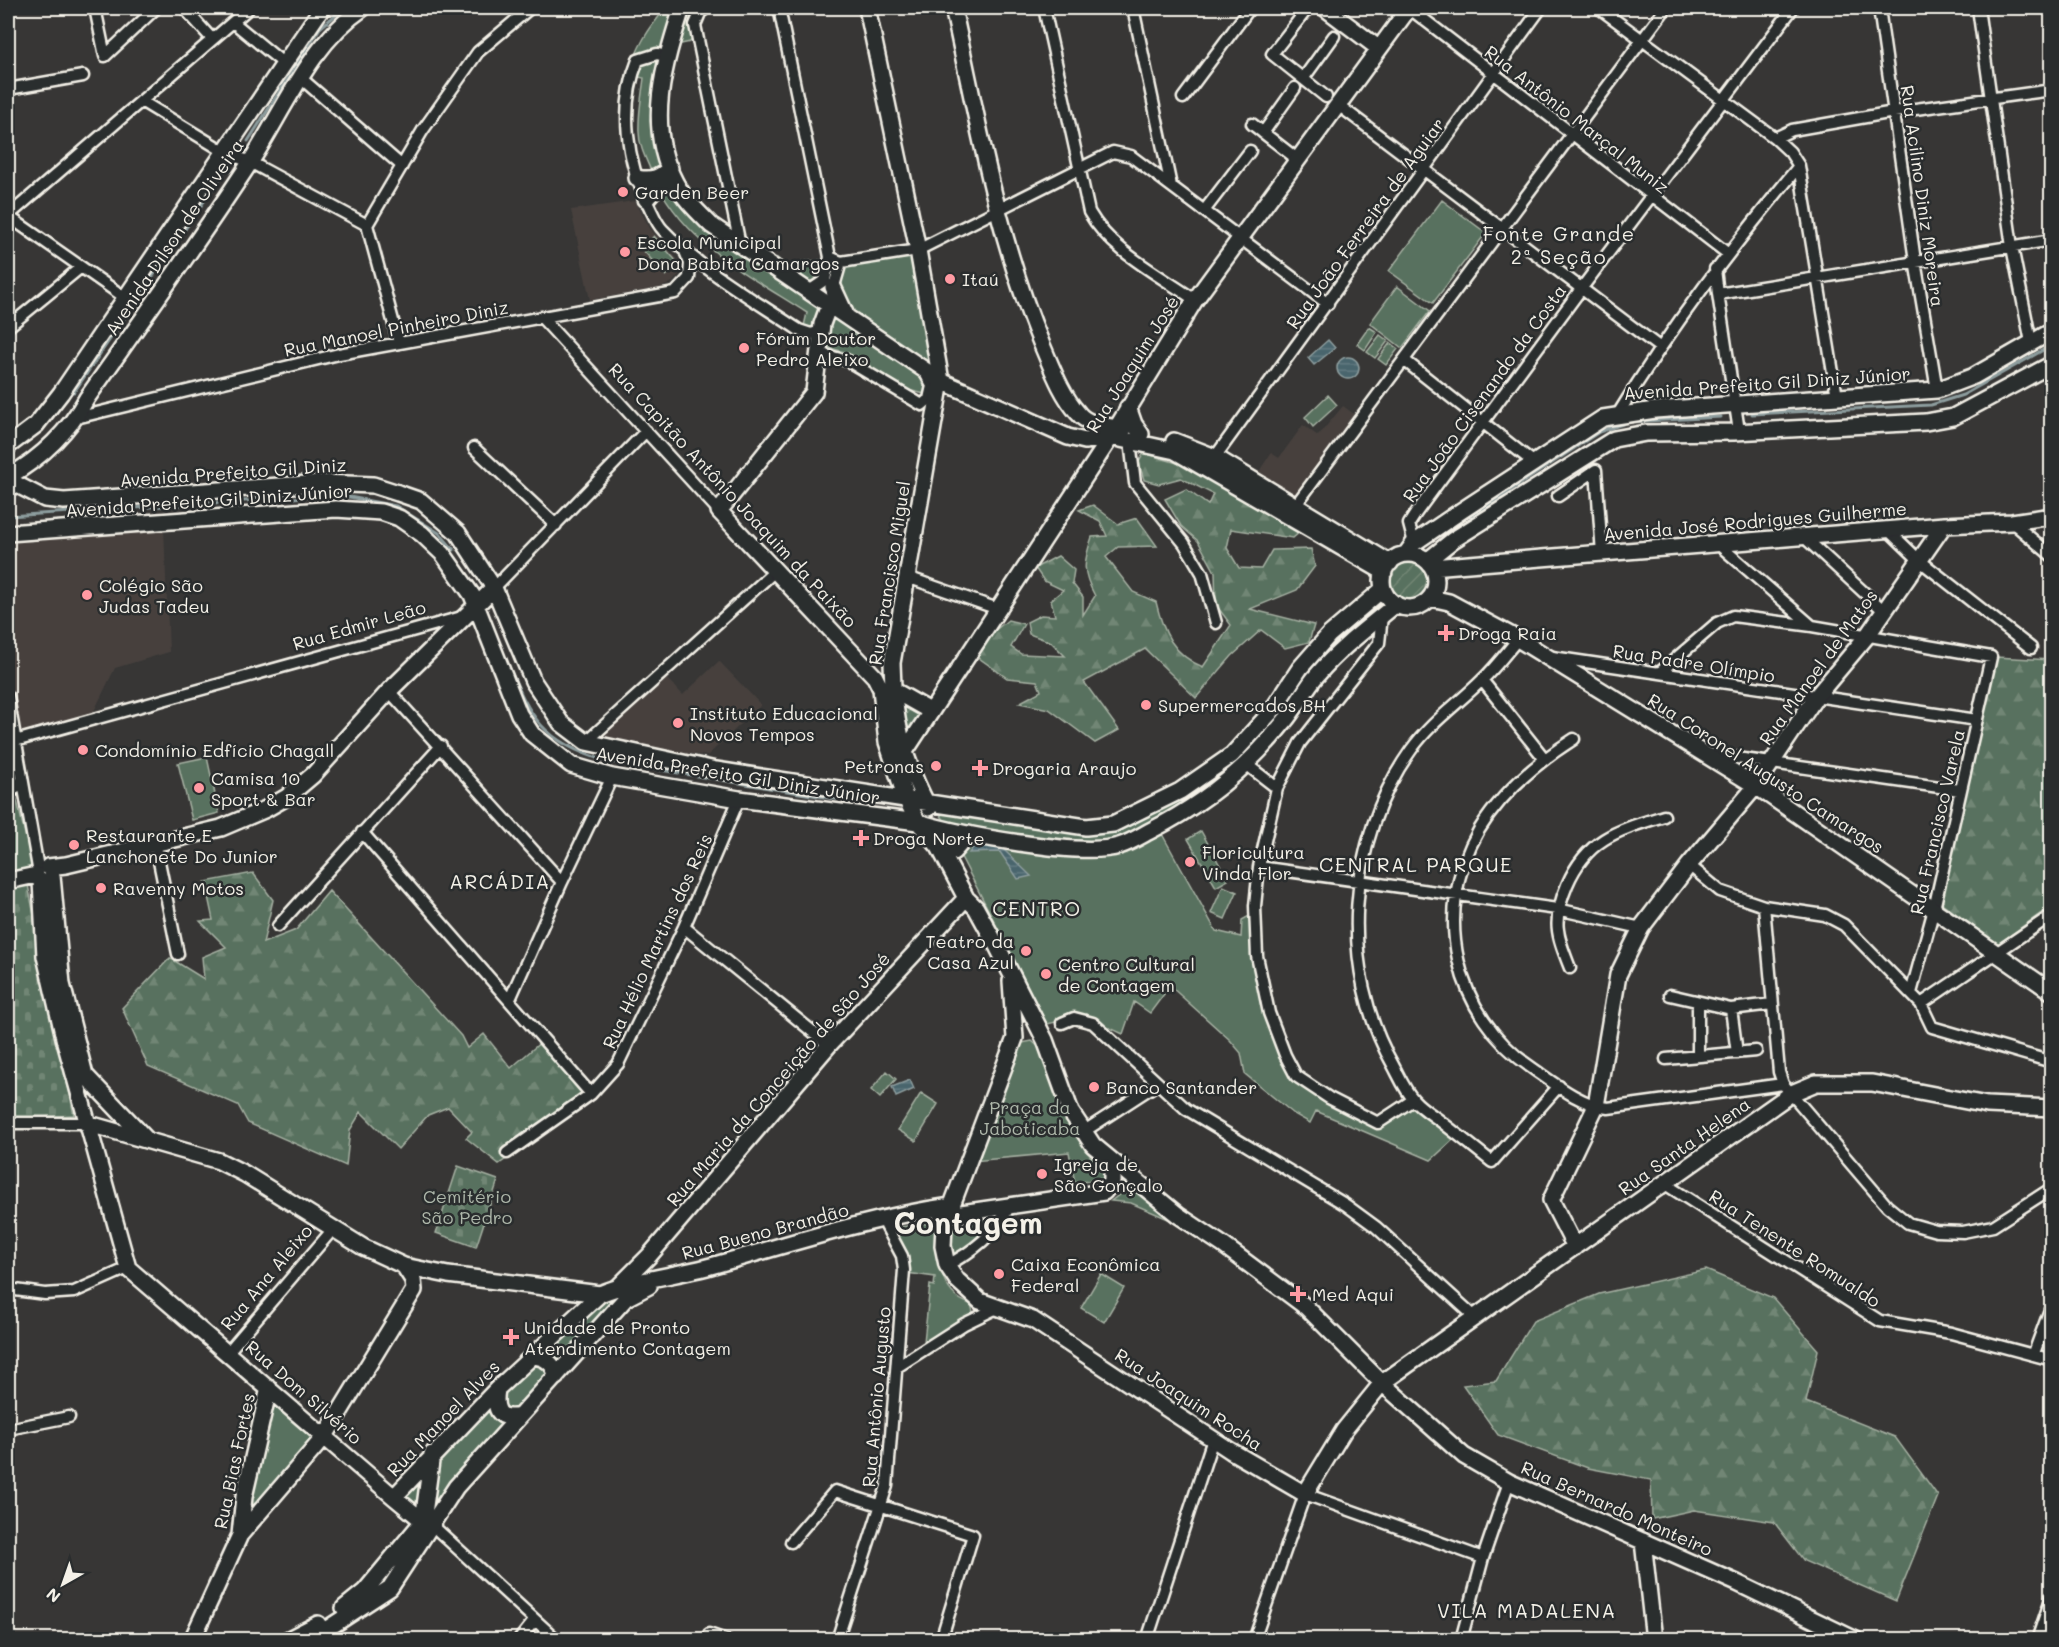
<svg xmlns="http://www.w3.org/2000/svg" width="2059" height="1647" viewBox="0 0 2059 1647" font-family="Mali,sans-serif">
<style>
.built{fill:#47413e}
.forest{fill:url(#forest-firs);stroke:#a6b1a3;stroke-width:1.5}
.cemetery{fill:url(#cemetery-stones);stroke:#a6b1a3;stroke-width:1.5}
.park{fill:#59715e;stroke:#a6b1a3;stroke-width:1.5}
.garden{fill:url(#garden-furrows);stroke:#a6b1a3;stroke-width:1.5}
.water{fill:url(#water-rules);stroke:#8d9d9e;stroke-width:1.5}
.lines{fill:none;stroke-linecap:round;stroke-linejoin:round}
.stream{stroke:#8d9d9e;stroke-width:3}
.street-casing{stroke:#f4f1e8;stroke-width:15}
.secondary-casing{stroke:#f4f1e8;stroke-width:20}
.street{stroke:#2a2d2e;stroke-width:10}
.secondary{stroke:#2a2d2e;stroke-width:15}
.poi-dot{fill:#ff9aa2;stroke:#2a2d2e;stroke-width:2}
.labels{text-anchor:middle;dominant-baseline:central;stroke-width:5;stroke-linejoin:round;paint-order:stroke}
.street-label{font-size:18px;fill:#f4f1e8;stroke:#2a2d2e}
.poi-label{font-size:18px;fill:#f4f1e8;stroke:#2a2d2e;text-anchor:start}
.park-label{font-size:18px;fill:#aeb7aa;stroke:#2a2d2e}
.neighbourhood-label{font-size:20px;letter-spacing:1.5px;fill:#f4f1e8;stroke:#2a2d2e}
.town-label{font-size:30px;font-weight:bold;fill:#f4f1e8;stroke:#2a2d2e}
</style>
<defs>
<pattern id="forest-firs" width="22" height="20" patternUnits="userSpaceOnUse" patternTransform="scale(1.5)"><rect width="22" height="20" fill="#59715e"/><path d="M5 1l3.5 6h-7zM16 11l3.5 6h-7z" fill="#718675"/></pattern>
<pattern id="cemetery-stones" width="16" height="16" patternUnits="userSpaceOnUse" patternTransform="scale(1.5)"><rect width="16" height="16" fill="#59715e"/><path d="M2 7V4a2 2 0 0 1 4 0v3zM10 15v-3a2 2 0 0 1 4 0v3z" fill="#718675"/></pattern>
<pattern id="garden-furrows" width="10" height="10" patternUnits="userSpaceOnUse" patternTransform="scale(1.5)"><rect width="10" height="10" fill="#59715e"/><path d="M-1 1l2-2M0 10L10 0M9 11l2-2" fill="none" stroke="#718675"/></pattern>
<pattern id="water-rules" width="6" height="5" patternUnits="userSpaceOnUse" patternTransform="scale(1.5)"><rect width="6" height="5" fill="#49656d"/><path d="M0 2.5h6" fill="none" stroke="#647c82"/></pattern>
</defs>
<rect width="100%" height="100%" fill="#373635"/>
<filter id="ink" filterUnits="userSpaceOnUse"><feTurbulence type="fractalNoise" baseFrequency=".0167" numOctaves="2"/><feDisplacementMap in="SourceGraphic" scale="12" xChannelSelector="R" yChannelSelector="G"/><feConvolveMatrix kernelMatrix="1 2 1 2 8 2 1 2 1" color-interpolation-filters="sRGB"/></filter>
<g filter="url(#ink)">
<path class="built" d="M635 201 651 230 680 262V273L673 282 660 288 590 300 571 210Z
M1343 406 1354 414 1292 498 1258 473 1271 453 1279 458 1303 425 1318 436Z
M164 528 169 652 115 668 94 711 22 734 8 678V538Z
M719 661 761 705 707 756 596 741 664 676 683 695Z"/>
<path class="forest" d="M1144 453 1197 469 1301 531 1293 538 1231 529 1227 548 1239 568 1261 569 1272 550 1311 549 1315 566 1297 590 1250 609 1314 625 1309 642 1285 648 1261 630 1232 656 1196 698 1145 649 1084 682 1119 730 1095 743 1049 709 1019 703 1041 691 1037 681 1007 678 979 658 978 644 1008 620 1024 624 1011 647 1021 654 1065 656 1051 642 1029 634 1027 622 1041 615 1055 616 1051 600 1063 590 1044 581 1035 568 1058 556 1074 570 1072 583 1083 597V615L1095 596C1082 572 1083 563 1092 537L1107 536 1100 521 1079 510 1093 505 1118 524 1137 518 1157 546 1118 547 1106 557 1133 592 1156 602C1163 632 1173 655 1203 667L1231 625 1216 605 1215 572 1198 541 1181 526 1165 499 1186 489 1208 505 1213 494 1181 478 1159 484 1144 480 1139 462Z
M1995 657 2051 660V906L1998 944 1939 901Z
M253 873 273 900 263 943 296 930 329 891 461 1036 467 1048 484 1034 511 1068 542 1041 586 1092 500 1152 506 1159 499 1164 466 1138 472 1132 448 1107 428 1115 398 1149 361 1112 350 1130 346 1166 248 1123 238 1105 148 1066 122 1008 170 958 204 979 202 957 226 947 200 921 213 920 205 882Z
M1706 1270 1773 1298 1818 1350 1806 1402 1895 1437 1938 1496 1896 1601 1804 1561 1774 1522 1694 1510 1652 1519 1651 1480 1588 1468 1498 1435 1463 1385 1496 1381 1533 1321 1599 1294Z"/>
<path class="cemetery" d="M28 885 74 1115 8 1119V888Z
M458 1166 498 1180 476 1247 436 1233Z"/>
<path class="park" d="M666 8H691L689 13 694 35 690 42 663 48 650 121 661 167 708 230 807 300 815 290 774 264 777 258 788 267 798 262 912 252 935 354 925 394 908 390 848 353 823 346 804 326 807 313C745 273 681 242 651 171 646 159 639 146 639 132 638 114 642 95 644 78L629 75C636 48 648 29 666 8Z
M1442 200 1486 233 1433 303 1389 271Z
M654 236 679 264 666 276 641 248Z
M1397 286 1430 311 1402 348 1370 323Z
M1369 327 1377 332 1365 350 1357 344Z
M1380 335 1388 341 1375 358 1367 352Z
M1390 343 1398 349 1386 365 1378 359Z
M1328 395 1337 405 1313 427 1305 417Z
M1382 599 1390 608C1315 686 1244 775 1147 826 1137 831 1125 840 1114 842 1059 849 1001 834 947 824L937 810 1091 833 1189 792 1333 637Z
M207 757 219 813 192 820 178 763Z
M15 793 34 871 8 877V802Z
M1201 831 1228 880 1216 887 1188 839Z
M1162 834 1216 931 1241 937 1242 920 1253 914 1254 953 1293 1077 1375 1123 1413 1103 1454 1139 1431 1160 1316 1111 1310 1123 1294 1114 1245 1074 1241 1053 1230 1040 1170 986 1150 1013 1134 1002 1123 1034C1093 1019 1080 1016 1047 1024L958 851 969 839 1094 858Z
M1223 886 1237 892 1225 919 1211 913Z
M1032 1041 1042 1050 1085 1150 1107 1173 1103 1179 1075 1183 1069 1152 973 1161 1015 1052 1022 1043Z
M887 1071 896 1079 880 1098 871 1090Z
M921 1093 938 1104 916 1141 898 1130Z
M1126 1178 1173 1221 1131 1203 1111 1201 1120 1194Z
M1000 1215 957 1256 953 1255 951 1227Z
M937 1222C937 1252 937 1295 971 1304L974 1316 924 1342 930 1285 934 1286 935 1277 907 1273 909 1258 893 1228Z
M1101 1274 1124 1288 1104 1322 1081 1308Z
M629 1287 438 1497 419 1514 406 1499 405 1493 569 1326 598 1300Z
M272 1401 314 1440 257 1508 251 1507 250 1502Z"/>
<path class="garden" d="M1389 581a20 20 0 1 1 40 0a20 20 0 1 1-40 0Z
M902 701 920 713 906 742Z"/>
<path class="water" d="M1328 340 1335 348 1314 365 1308 358Z
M1337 368a11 11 0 1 1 22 0a11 11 0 1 1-22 0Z
M975 845 1003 849 1031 876 1018 879 1000 852 969 853Z
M910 1080 914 1089 896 1097 892 1087Z"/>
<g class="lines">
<path class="stream" d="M248 141 320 28 344 8
M74 392 224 172
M1752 414 1931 405 1963 395 2052 345
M8 516 339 495 396 506 439 533 454 550
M1470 517 1599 432 1628 422 1721 417
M501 648C529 712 534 739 606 761L836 799"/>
<defs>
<path id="street" d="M95 8 105 56
M184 8 212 39
M706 8 700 13 695 25 740 245
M779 8 830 257 841 262 918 250 1113 152 1131 156 1328 304
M1044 8 1089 212C1111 251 1158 274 1195 300
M1133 8 1171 186
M1308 8 1272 54 1326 97
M1409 8 1727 253
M1599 8 1775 138 1790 152 1799 166 1837 397
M1879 8 1915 261 1937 390
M1978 8 2012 247 2031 342
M233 22 283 63
M105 56 156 8
M666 56 657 54 638 60C619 107 626 161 649 206 653 214 657 224 663 230 701 270 753 299 799 330L811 334 821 331
M302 79 402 166
M1303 79 1334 36
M8 89 83 76
M1183 98 1250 8
M141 101 225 152 250 162 367 225
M1337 104 1659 347
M1252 124 1297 159
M1263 133 1295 88
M1775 138 1792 130 1894 112 2052 90
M1204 211 1250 151
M8 216 249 8
M8 216 127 299
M1715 269 1718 294 2052 240
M809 291 825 280 830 257
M832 293 841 262
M1718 294 1739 431
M541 317 719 511
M8 327 80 268
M399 343 367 225 423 130 478 52 530 8
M818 353 848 361 922 405 929 399 932 386 924 371
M1404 360 1533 462
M1618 414C1672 325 1733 246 1799 166
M76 418 339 354 675 293 689 278 690 263 684 249
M1130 441 1135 483 1184 543 1202 573 1216 623
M474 448 556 525
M1215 457 1541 8
M1558 496 1596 470 1602 554
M1295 506 1666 8
M2012 522 2052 556
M1887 529 1919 560 2031 648
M1803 536 1883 610
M1414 543 1409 524 1416 513 1581 289 1793 8
M1717 543 1812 626
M907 577 998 609
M494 588 646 431
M1382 616 1379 643 1300 743 1277 788 1259 867 1255 906 1257 956 1269 1013 1285 1055 1296 1076 1329 1098 1378 1123 1413 1100
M1518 639C1506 653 1495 668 1482 680 1458 704 1431 722 1411 750 1347 840 1338 969 1393 1065 1399 1076 1405 1091 1414 1100 1421 1108 1431 1114 1439 1120 1457 1134 1475 1148 1492 1162L1559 1086
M1552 657 1977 720
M1659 673 1717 623 1733 616 1812 626 1991 657 1934 909 1911 993
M1482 680 1544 758
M389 691 562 882
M8 697 38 868
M1574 739C1536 763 1503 791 1479 830 1431 913 1454 1015 1532 1068 1555 1084 1581 1105 1608 1108L1783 1084
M15 741 462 617
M586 742 775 571
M1709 754 1960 790
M1246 764 1277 788
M8 796 21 781
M362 832 591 1094
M155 842 178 954
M1689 865 1720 891 1764 906 1825 915 1844 925 1921 1004 1932 1027 2052 1062
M1259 867 1557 909 1641 928
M1764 906 1779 1072 1783 1084 1887 1206 1908 1223 1936 1231 1963 1232 1993 1226 2052 1188
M278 926 441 746
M684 927 829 1045
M1570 968C1556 933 1552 921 1567 885 1587 838 1619 830 1664 816
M1670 995 1731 1009 1772 1004
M510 999 562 882 612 777
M1698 1004V1056
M1921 1004 2052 915
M1731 1009 1737 1053
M1062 1023 1074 1018 1093 1023 1186 1109 1346 1205 1376 1227 1475 1317
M1666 1059 1756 1051
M8 1123H86
M1083 1132 1157 1084
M507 1153 591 1094 618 1064 684 927 739 799
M1665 1184 1880 1321 1951 1333 2052 1360
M947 1265C971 1253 998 1232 1009 1207
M8 1289 45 1294 74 1292 128 1268
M228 1352 334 1228
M2034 1353 2052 1304
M897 1367 964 1324 997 1308
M8 1429 69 1417
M432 1525 557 1640
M791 1542 835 1491 973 1535 941 1640
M709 1634 726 1640
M519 1640 534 1621
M837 1640 887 1486 904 1270 902 1256 886 1226
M1147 1640 1213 1439
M1254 1640 1305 1494 1483 1558
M1461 1640 1483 1558 1509 1482
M2037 1640 2052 1596"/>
<path id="secondary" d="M682 8C664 65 645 125 675 182 684 199 698 212 711 225L941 381 1068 437 1085 441 1111 437 1175 451 1384 572
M867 8 918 250 941 381 892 663C893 718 903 760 929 808
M953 8C978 121 997 237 1042 345 1052 368 1061 394 1078 413 1088 426 1109 426 1124 429
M1325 8 1378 48
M637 178C653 181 659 178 670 168
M646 199 660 183 668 182
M833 287 845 313
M829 305 822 324 814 392 719 511 875 677 881 689 887 742 906 799 918 822 939 847 966 898 976 908 998 948 1045 1040 1071 1112 1093 1145 1178 1215 1223 1245 1306 1307 1382 1383 1464 1456 1509 1482 1737 1583 1856 1640
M1128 407 1134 424 1141 434
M1174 441 1215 457 1390 563
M8 446 36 425 61 393 322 8
M8 477C41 458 68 433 87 398 142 320 198 242 251 161 284 110 311 43 363 8
M8 480 45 499 64 501 321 483 373 485 398 493 421 501 458 533 494 588 533 681 561 723 586 742 716 770 1086 827 1113 824 1180 791 1232 755 1271 712 1300 668 1329 635 1383 589
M8 533 336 509 381 512 399 518 422 534 443 554 472 595 519 714 532 734 571 765 612 777 739 799 918 822C958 834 1082 858 1119 846 1129 843 1139 837 1148 832 1200 806 1248 768 1284 722 1297 707 1305 688 1318 674 1340 648 1370 626 1396 604
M1406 554 1414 543 1461 511 1603 418 1655 410 1937 390 1974 376 2052 331
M1382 581a27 27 0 1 1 54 0a27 27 0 1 1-54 0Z
M1427 561 1453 540 1614 439 1646 433 1734 432 1926 422 1953 417 2052 364
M1432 567 1944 525 2012 522 2052 516
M1431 598 1449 602 1518 639 1756 786 2052 992
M884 690H893L930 711
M904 753 1111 437 1195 300 1409 8
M953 852 969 834
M48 867 66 865 221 828 266 809 287 797 313 775 389 691 494 588
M52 876 62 984 85 1075 147 1140
M8 881 36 875
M41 881 45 956 65 1042 128 1268 394 1497 423 1521 432 1525
M1011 981 1015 1038 944 1226 943 1246 947 1265 957 1280 980 1301 1033 1320 1231 1451 1305 1494 1344 1430 1382 1383 1792 1093 1816 1083H1872L1987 1105 2052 1108
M86 1123 219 1161 245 1174 363 1247 404 1266 448 1275 600 1294
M941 1216 1104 1192 1112 1182V1162
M1575 1247 1551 1200 1596 1106 1618 975 1641 928 1689 865 1756 786 1815 698 1867 636 1944 525
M619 1286 649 1256 829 1045 966 898
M533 1356C545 1357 555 1364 556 1377
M497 1389C494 1408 497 1421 520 1416
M394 1497 497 1389 600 1294C634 1280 672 1276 707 1267 787 1245 868 1218 951 1206
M240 1535 325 1436 414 1290 413 1280 404 1266
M1643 1541 1654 1640
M344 1608 365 1591 423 1521 432 1454
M192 1640 240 1535 244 1497 269 1388
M287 1640 318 1624
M310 1640 390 1588 456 1487 626 1298 649 1286"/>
</defs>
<use href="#street" class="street-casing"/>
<use href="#secondary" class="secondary-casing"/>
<use href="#street" class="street"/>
<use href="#secondary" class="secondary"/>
</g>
</g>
<g class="poi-dot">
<circle cx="623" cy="192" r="6"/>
<circle cx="625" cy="252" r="6"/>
<circle cx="950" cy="279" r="6"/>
<circle cx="744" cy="348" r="6"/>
<circle cx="87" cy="595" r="6"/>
<path d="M1443 624h6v6h6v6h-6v6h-6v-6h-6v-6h6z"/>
<circle cx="1146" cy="705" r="6"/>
<circle cx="678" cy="723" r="6"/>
<circle cx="83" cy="750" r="6"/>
<circle cx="936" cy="766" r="6"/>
<path d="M977 759h6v6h6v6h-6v6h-6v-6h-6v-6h6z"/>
<circle cx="199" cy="788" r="6"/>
<path d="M858 829h6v6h6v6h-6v6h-6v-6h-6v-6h6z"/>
<circle cx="74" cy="845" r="6"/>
<circle cx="1190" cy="862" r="6"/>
<circle cx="101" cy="888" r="6"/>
<circle cx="1026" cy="951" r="6"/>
<circle cx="1046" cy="974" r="6"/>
<circle cx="1094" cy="1087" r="6"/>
<circle cx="1042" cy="1174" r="6"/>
<circle cx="999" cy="1274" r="6"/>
<path d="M1295 1285h6v6h6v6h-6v6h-6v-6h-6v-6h6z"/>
<path d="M508 1328h6v6h6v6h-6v6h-6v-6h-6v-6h6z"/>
</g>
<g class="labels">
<g class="street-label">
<text transform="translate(1577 119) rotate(38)">Rua Antônio Marçal Muniz</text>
<text transform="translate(1923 196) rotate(82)">Rua Acilino Diniz Moreira</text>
<text transform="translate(1365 223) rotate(-54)">Rua João Ferreira de Aguiar</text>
<text transform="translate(174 237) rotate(-56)">Avenida Dilson de Oliveira</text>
<text transform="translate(396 328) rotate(-11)">Rua Manoel Pinheiro Diniz</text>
<text transform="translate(1132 364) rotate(-58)">Rua Joaquim José</text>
<text transform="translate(1767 383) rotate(-4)">Avenida Prefeito Gil Diniz Júnior</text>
<text transform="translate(1484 393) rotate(-54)">Rua João Cisenando da Costa</text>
<text transform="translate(233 472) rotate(-4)">Avenida Prefeito Gil Diniz</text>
<text transform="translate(733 495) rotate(47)">Rua Capitão Antônio Joaquim da Paixão</text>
<text transform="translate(209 500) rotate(-4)">Avenida Prefeito Gil Diniz Júnior</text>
<text transform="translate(1755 521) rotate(-5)">Avenida José Rodrigues Guilherme</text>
<text transform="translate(889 573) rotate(-81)">Rua Francisco Miguel</text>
<text transform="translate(359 625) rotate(-16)">Rua Edmir Leão</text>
<text transform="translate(1694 663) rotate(9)">Rua Padre Olímpio</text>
<text transform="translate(1818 667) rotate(-54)">Rua Manoel de Matos</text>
<text transform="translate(1766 773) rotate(33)">Rua Coronel Augusto Camargos</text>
<text transform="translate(738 775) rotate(9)">Avenida Prefeito Gil Diniz Júnior</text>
<text transform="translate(1937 822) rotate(-77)">Rua Francisco Varela</text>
<text transform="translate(657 941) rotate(-65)">Rua Hélio Martins dos Reis</text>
<text transform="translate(778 1079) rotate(-49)">Rua Maria da Conceição de São José</text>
<text transform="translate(1684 1146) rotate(-35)">Rua Santa Helena</text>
<text transform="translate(765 1231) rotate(-15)">Rua Bueno Brandão</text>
<text transform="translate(1795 1248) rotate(33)">Rua Tenente Romualdo</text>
<text transform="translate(266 1277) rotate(-50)">Rua Ana Aleixo</text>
<text transform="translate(304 1392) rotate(41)">Rua Dom Silvério</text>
<text transform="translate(876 1397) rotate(-85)">Rua Antônio Augusto</text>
<text transform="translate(1189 1399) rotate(33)">Rua Joaquim Rocha</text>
<text transform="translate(443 1418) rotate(-46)">Rua Manoel Alves</text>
<text transform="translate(234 1461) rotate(-78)">Rua Bias Fortes</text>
<text transform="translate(1617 1508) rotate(24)">Rua Bernardo Monteiro</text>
</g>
<g class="poi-label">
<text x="635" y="192">Garden Beer</text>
<text x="637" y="242">Escola Municipal<tspan x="637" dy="21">Dona Babita Camargos</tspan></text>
<text x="962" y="279">Itaú</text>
<text x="756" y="338">Fórum Doutor<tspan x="756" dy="21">Pedro Aleixo</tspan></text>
<text x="99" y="585">Colégio São<tspan x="99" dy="21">Judas Tadeu</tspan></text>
<text x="1458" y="633">Droga Raia</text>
<text x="1158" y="705">Supermercados BH</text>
<text x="690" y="713">Instituto Educacional<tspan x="690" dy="21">Novos Tempos</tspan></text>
<text x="95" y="750">Condomínio Edfício Chagall</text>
<text x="924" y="766" text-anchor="end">Petronas</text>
<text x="992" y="768">Drogaria Araujo</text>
<text x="211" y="778">Camisa 10<tspan x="211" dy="21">Sport &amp; Bar</tspan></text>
<text x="86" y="835">Restaurante E<tspan x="86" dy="21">Lanchonete Do Junior</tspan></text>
<text x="873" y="838">Droga Norte</text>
<text x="1202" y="852">Floricultura<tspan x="1202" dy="21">Vinda Flor</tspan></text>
<text x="113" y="888">Ravenny Motos</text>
<text x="1014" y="941" text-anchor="end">Teatro da<tspan x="1014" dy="21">Casa Azul</tspan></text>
<text x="1058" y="964">Centro Cultural<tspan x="1058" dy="21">de Contagem</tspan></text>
<text x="1106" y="1087">Banco Santander</text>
<text x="1054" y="1164">Igreja de<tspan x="1054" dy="21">São Gonçalo</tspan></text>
<text x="1011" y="1264">Caixa Econômica<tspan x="1011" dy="21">Federal</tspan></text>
<text x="1312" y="1294">Med Aqui</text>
<text x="524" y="1327">Unidade de Pronto<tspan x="524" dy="21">Atendimento Contagem</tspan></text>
</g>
<g class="park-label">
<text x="1030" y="1107">Praça da<tspan x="1030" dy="21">Jaboticaba</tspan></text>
<text x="467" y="1196">Cemitério<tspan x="467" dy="21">São Pedro</tspan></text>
</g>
<g class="neighbourhood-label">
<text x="1559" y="233">Fonte Grande<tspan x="1559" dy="23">2ª Seção</tspan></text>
<text x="1416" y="864">CENTRAL PARQUE</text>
<text x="500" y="881">ARCÁDIA</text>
<text x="1037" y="908">CENTRO</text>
<text x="1527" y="1610">VILA MADALENA</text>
</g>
<g class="town-label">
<text x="968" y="1222">Contagem</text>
</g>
</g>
<rect width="2059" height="1647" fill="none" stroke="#2a2d2e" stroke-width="30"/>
<rect x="15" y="15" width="2029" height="1617" fill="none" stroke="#f4f1e8" stroke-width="2" filter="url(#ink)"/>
<g transform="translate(63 1584) rotate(220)" stroke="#2a2d2e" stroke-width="4.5" paint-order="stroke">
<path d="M0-4.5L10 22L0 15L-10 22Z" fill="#f4f1e8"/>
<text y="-9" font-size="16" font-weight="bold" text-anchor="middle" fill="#f4f1e8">N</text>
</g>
</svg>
